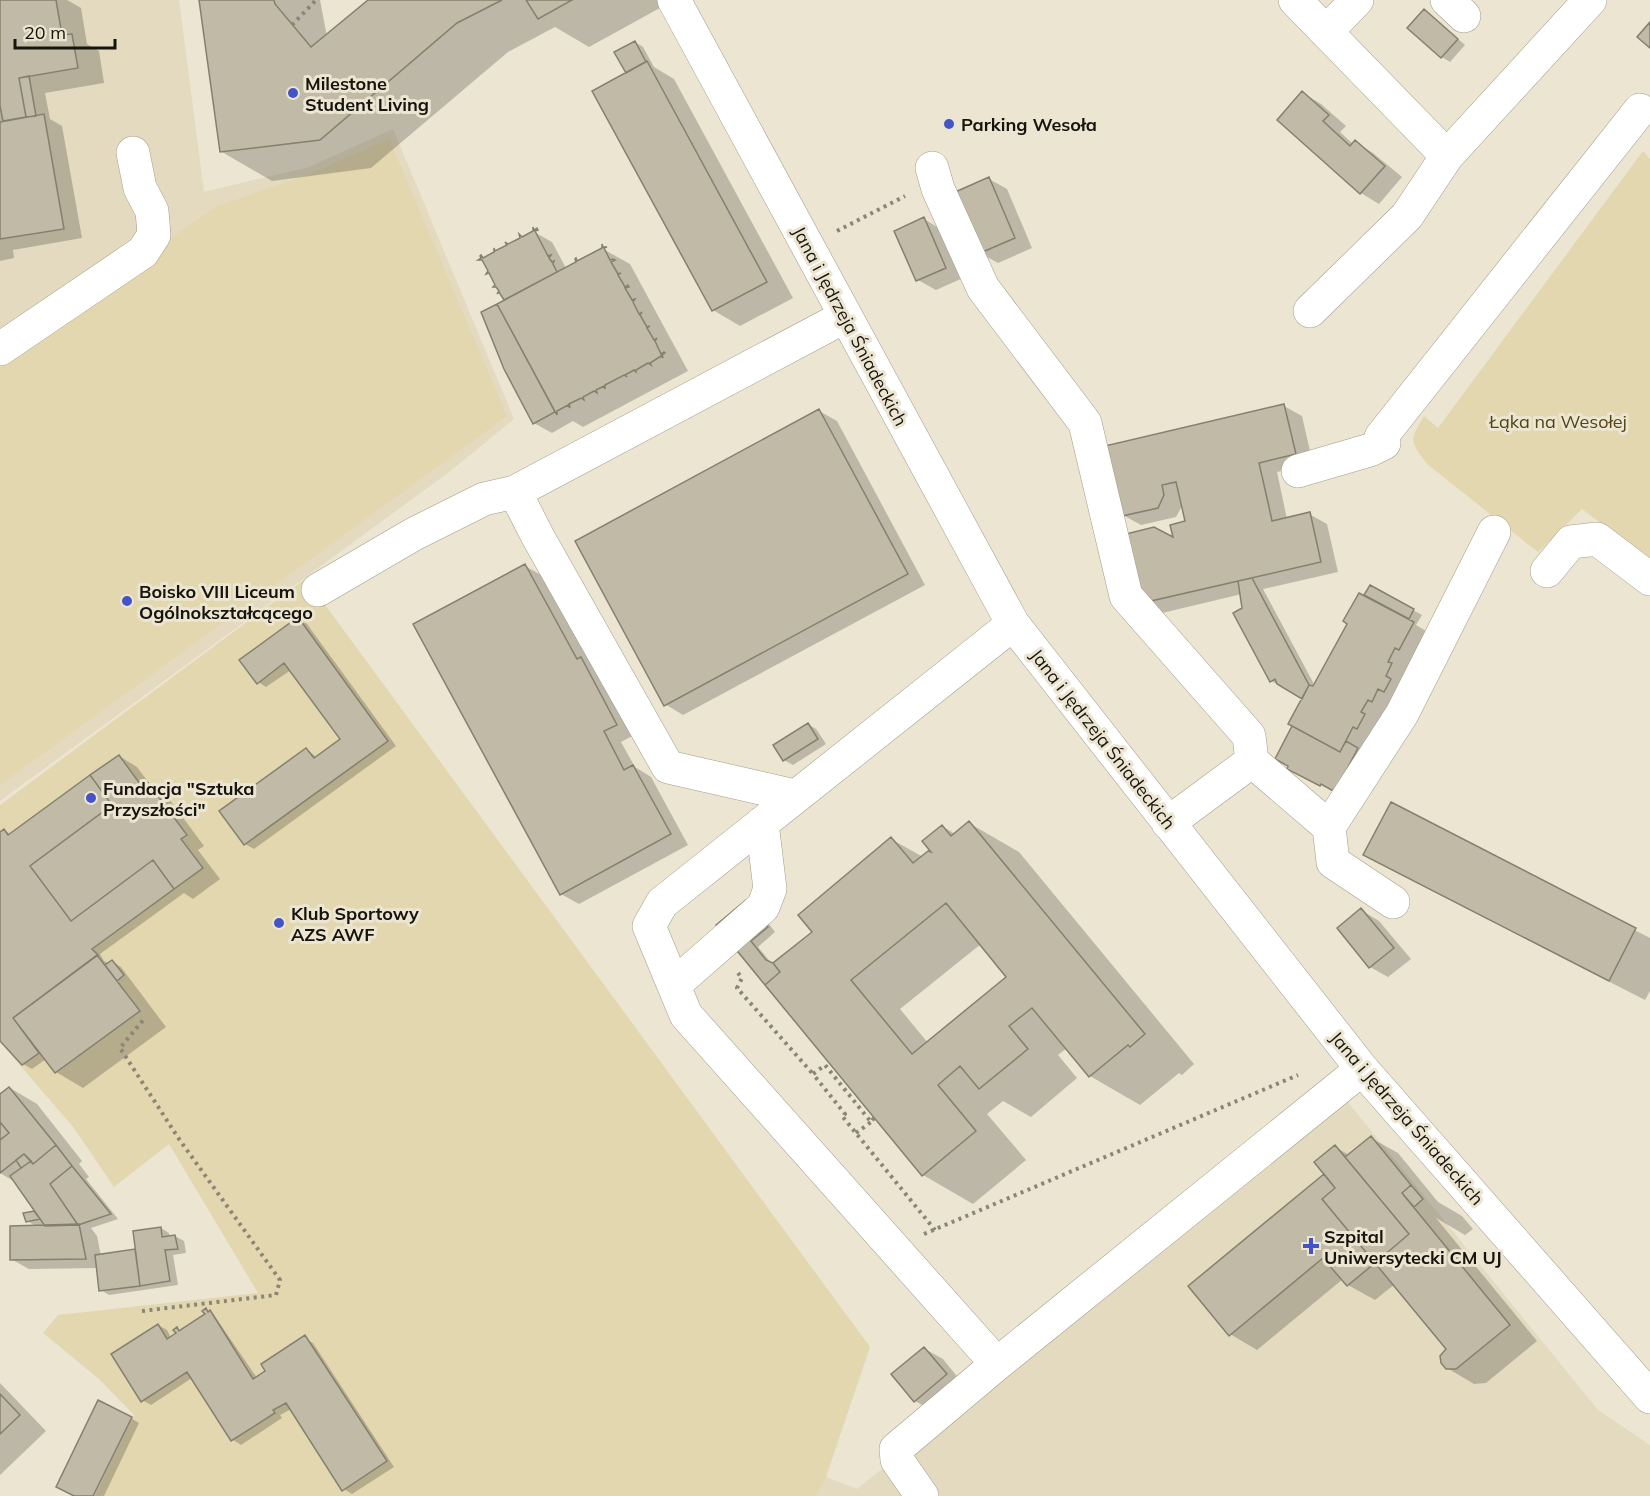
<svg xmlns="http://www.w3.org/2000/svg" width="1650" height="1496" viewBox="0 0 1650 1496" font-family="Mulish,sans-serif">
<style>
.built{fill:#e3dabf}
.green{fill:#e3d7b0}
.shadow{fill:#0003;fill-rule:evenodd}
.building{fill:#c0baa7;stroke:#85806e;stroke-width:1.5;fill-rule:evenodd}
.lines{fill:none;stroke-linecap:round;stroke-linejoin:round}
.minor-casing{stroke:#a29c8a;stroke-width:34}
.path{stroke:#8a8577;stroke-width:4;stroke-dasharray:3 4.5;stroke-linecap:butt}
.minor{stroke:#fff;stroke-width:33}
.poi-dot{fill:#4454c8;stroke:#ebe5d1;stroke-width:2}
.labels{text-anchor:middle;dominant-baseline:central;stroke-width:6;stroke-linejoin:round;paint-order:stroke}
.poi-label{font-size:18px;font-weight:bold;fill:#16140d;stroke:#ebe5d1;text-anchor:start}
.street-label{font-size:18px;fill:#16140d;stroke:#ebe5d1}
.park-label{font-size:18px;fill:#514416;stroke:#ebe5d1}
</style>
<rect width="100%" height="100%" fill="#ebe5d1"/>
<path class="built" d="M0 0H179L204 192 309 167 393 129 514 419 449 472 0 801Z
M1342 1095 1598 1410 1650 1445V1496H816L826 1477 857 1489 974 1396Z"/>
<path class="green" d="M389 139 507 416 0 785V359L215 207 312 173Z
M1643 151 1650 159V560L1582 509 1538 552 1427 464C1410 441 1409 441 1424 416L1438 428Z
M309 576 322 597 323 602 870 1347 826 1477 816 1496H95L134 1415 99 1379 43 1333 58 1315 258 1293 169 1144 114 1187 74 1128 0 1042V805Z"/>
<path class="shadow" d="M11 0H67L81 8 87 44 99 51 104 83 45 93 50 119 62 126 82 238 13 250 14 258 0 261V2Z
M201 0H320L327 37 371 0H668L669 3 589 47 555 27 508 52 371 168 272 181 222 152Z
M1424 11 1432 16 1465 45 1450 62 1442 57Z
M635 42 643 47 654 67 674 79 793 298 740 326 713 310 629 73Z
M1303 93 1321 104 1346 126 1340 132 1353 144 1355 142 1373 153 1402 177 1379 204 1361 193Z
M989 179 1007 189 1032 248 998 263 980 253Z
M924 219 942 230 963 278 936 290 918 280Z
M534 232 552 242 566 268 603 249 630 264 688 371 583 427 573 421 552 433 534 423 483 313 507 301 505 299Z
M1284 406 1302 416 1313 464 1277 472 1287 519 1309 514 1327 524 1338 572 1263 589 1315 686 1374 602 1375 600 1370 587 1422 615 1416 625 1431 634 1405 673 1363 752 1329 789 1297 773 1294 726 1304 698 1271 681 1244 609 1242 594 1162 613 1144 602 1175 540 1187 522 1183 504 1176 517 1141 525 1123 515 1107 448Z
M819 411 837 421 925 585 683 715 665 704Z
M525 566 543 576 591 664 599 669 634 735 621 742 635 767 651 777 688 845 579 904 561 894Z
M298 619 307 624 396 746 254 849 245 844 221 811 307 749 317 758 342 740 291 670 266 687 258 682Z
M808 724 816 729 826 744 793 765 784 760Z
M119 756 137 767 149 783 164 792 204 846 198 850 220 879 193 899 184 893 100 954 104 961 110 964 113 962 121 967 166 1027 83 1088 56 1072 46 1059 32 1069 23 1064 0 1038V834L4 830 12 835Z
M1391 804 1650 938V991L1645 1000 1401 875 1365 855Z
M969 823 1019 852 1194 1064 1182 1075 1179 1073 1140 1105 1090 1076 1067 1048 1058 1055 1077 1078 1031 1117 1003 1101 987 1114 1026 1160 973 1204 923 1175 718 926 755 906 775 932 758 947 773 965 814 932 891 839 923 857 931 850 942 826 955 834ZM981 944 1008 978 928 1043 900 1009Z
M1361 910 1379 921 1411 959 1388 977 1370 967Z
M10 1088 37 1104 82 1161 79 1164 89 1177 86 1179 118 1219 91 1228 97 1236 101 1256 137 1251 161 1228 169 1233 170 1237 175 1236 184 1241 186 1253 173 1255 178 1285 109 1295 101 1290 98 1268 29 1269 11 1259 47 1228 45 1224 36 1226 27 1221 25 1214 36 1212 17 1183 0 1173V1096Z
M1371 1138 1398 1153 1438 1202 1462 1216 1473 1229 1465 1235 1436 1218 1537 1341 1486 1383 1474 1384 1447 1368 1448 1349 1395 1284 1375 1300 1348 1285 1343 1279 1257 1350 1230 1334 1326 1175 1335 1147 1349 1155Z
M206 1310 214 1315 257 1378 304 1338 313 1343 394 1467 352 1494 344 1489 291 1409 280 1415 282 1418 241 1445 233 1440 192 1378 151 1405 142 1400 158 1325 167 1330 171 1338 178 1333 177 1329 181 1331 207 1314Z
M925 1349 943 1359 964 1385 933 1411 915 1401Z
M0 1383 46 1431 0 1475Z
M131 1418 139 1423 104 1496H76Z"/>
<path class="building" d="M0 0H56L62 35 72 34 78 68 19 78 26 117 3 121 0 106Z
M199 0H274L275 4 311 47 368 0H502L457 23 320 140 220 152Z
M526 0H572L538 19Z
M1424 9 1458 39 1441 58 1407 28Z
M1650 22V48L1637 37Z
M635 41 646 62 626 73 614 52Z
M647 61 767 282 712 311 592 91Z
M29 76 36 116 26 117 19 78Z
M1302 91 1329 115 1323 121 1350 146 1355 140 1385 166 1360 194 1277 120Z
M44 114 64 229 0 239V122Z
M989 177 1015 238 978 254 953 193Z
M924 217 946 268 916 281 894 231Z
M533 227 534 230 537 228 538 230 535 231 548 256 551 255 549 258 552 262 554 261 553 264 557 272 504 300 499 292 497 294 499 291 496 287H493L495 285 489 273 486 274 488 271 482 260H478L481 258 480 256 481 255 483 258 494 252V248L495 251 507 245 505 242 508 244 520 238 519 234 522 237 533 231Z
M602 244 603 247H607L604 248 610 260 613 259 615 260 611 262 618 274 621 273 618 275 625 287 628 285 629 287 625 288 632 300 635 299 633 302 639 314 642 312 640 315 647 327 650 326 647 328 654 340 657 338 655 341 661 354 664 352 665 353 662 355 663 358 661 356 650 363 651 365 648 363 636 370V372L634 370 625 375 627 377 624 375 605 385V389L604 386 596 390 597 393 594 391 583 397 584 400 581 398 569 404 570 408 568 405 557 411V415L497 304 576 262 575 259 576 258 577 261 602 248Z
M497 304 555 412 533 424 504 369 481 312Z
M1284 404 1296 454 1259 463 1269 507 1272 521 1310 512 1321 562 1142 603 1126 534 1154 527 1173 537 1170 525 1185 521 1176 482 1162 485 1164 495 1158 508 1122 516 1105 446Z
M819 409 908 574 664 706 575 541Z
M525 564 577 659 581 657 617 725 604 731 624 770 633 765 671 834 560 895 413 624Z
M1252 578 1309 685 1302 699 1277 684 1275 679 1270 682 1233 613 1242 608 1238 581Z
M1370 585 1414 609 1409 619 1364 595Z
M1359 593 1414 622 1399 650 1395 648 1388 662 1392 663 1386 676 1391 679 1384 692 1378 689 1372 702 1368 700 1361 712 1365 714 1357 729 1353 727 1340 752 1288 724 1309 685 1313 686 1347 624 1343 621Z
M298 617 388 741 244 845 219 811 306 748 314 758 340 739 284 663 257 684 239 660Z
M808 723 818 739 783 761 773 745Z
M1292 726 1340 752 1346 741 1358 748 1335 792 1321 784 1320 786 1287 769 1288 766 1275 759Z
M119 755 140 784 146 780 187 835 181 839 203 868 174 889 153 860 71 921 30 866 112 805 90 775Z
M90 775 112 805 30 866 71 921 153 860 174 889 92 949 98 955 13 1018 39 1053 22 1065 0 1041V832L4 829 8 835Z
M1391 802 1636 928 1609 981 1363 855Z
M969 821 1145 1034 1130 1047 1128 1045 1089 1077 1032 1008 1009 1026 1028 1049 979 1089 960 1066 938 1085 976 1131 922 1176 765 985 780 972 773 963 812 932 798 915 891 837 913 863 928 851 931 852 922 841 942 825 951 836ZM946 903 1006 977 912 1054 851 980Z
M746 900 768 927 751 941 766 960 773 963 780 972 765 985 716 925Z
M1361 908 1394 948 1369 968 1337 928Z
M97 955 140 1011 55 1073 13 1018Z
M112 960 124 975 117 981 105 965Z
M9 1087 56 1145 33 1164 24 1154 0 1173V1140L9 1133 0 1122V1094Z
M0 1122 9 1133 0 1140Z
M1371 1136 1411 1185 1402 1193 1510 1325 1456 1369H1446L1441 1363 1440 1356 1446 1349 1375 1263 1409 1234 1345 1157Z
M56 1145 72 1166 50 1184 78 1225 45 1226 10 1176 31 1161 33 1164Z
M1335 1145 1409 1234 1375 1263 1322 1199 1335 1188 1314 1162Z
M24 1154 31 1161 21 1168 16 1160Z
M72 1166 111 1214 78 1225 50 1184Z
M1324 1174 1335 1188 1322 1199 1375 1263 1347 1286 1323 1258 1229 1336 1188 1286Z
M1411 1185 1423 1199 1414 1207 1402 1193Z
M34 1211 40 1219 26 1222 23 1213Z
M79 1224 86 1259 10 1260V1226Z
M161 1227 162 1237 175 1235 178 1249 165 1250 170 1281 140 1286 133 1231Z
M135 1249 140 1286 99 1291 95 1255Z
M206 1308 208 1312 210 1310 253 1379 265 1371 261 1364 305 1335 387 1461 342 1491 286 1403 273 1410 275 1413 231 1441 187 1372 141 1402 111 1354 158 1324 167 1339 176 1333 173 1330 177 1327 179 1331 205 1314 202 1311Z
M924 1347 947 1374 914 1402 891 1374Z
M0 1394 20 1415 0 1434Z
M98 1400 132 1417 93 1496H74L56 1487Z"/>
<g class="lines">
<defs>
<path id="minor" d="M674 0 1013 624 1362 1069 1650 1397
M1295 0 1447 156 1407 216 1310 311
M1447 0 1464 16
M1326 32 1357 0
M1447 156 1590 0
M932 168 938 189 983 288 1085 423 1126 596 1249 736 1252 761
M0 349 143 252 154 235 152 211 140 188 133 153
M1381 437 1640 110
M1298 471 1370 450 1384 443
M515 492 538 537 668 767 795 796
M1547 571 1571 542 1597 539 1650 579
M318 590 414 534 484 499 515 492 844 317
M1168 823 1252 761 1329 827 1333 862 1393 902
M1329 827 1402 714 1494 532
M674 985 763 907 770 889 762 823
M997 1364 686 1015 649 926 662 903 1013 624
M922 1496 897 1460 896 1449 997 1364 1362 1069"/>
</defs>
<use href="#minor" class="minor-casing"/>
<path class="path" d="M292 25 316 0
M837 231 905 196
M738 973 742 978 737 988 813 1074
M874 1118 871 1122 825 1065 813 1074 845 1114 842 1116 935 1230
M856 1133 871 1122
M924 1234 1298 1075
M142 1311 276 1295 280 1280 179 1139 120 1048 144 1019"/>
<use href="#minor" class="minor"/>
</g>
<g class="poi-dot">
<circle cx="293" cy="93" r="6"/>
<circle cx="949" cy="124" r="6"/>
<circle cx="127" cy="601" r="6"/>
<circle cx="91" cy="798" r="6"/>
<circle cx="279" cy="923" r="6"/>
<path d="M1308 1237h6v6h6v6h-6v6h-6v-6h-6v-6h6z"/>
</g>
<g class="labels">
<g class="poi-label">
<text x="305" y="83">Milestone<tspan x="305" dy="21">Student Living</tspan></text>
<text x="961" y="124">Parking Wesoła</text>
<text x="139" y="591">Boisko VIII Liceum<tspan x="139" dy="21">Ogólnokształcącego</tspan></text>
<text x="103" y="788">Fundacja "Sztuka<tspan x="103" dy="21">Przyszłości"</tspan></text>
<text x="291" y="913">Klub Sportowy<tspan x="291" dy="21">AZS AWF</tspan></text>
<text x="1324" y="1236">Szpital<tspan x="1324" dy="21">Uniwersytecki CM UJ</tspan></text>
</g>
<g class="street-label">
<text transform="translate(850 326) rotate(62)">Jana i Jędrzeja Śniadeckich</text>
<text transform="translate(1103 739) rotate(52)">Jana i Jędrzeja Śniadeckich</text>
<text transform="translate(1407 1118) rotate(49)">Jana i Jędrzeja Śniadeckich</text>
</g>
<g class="park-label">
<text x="1558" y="421">Łąka na Wesołej</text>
</g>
</g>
<path d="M15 39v9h100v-9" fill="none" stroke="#16140d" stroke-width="3"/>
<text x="24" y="39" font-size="18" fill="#16140d" stroke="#ebe5d1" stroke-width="4.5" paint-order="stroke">20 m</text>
</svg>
